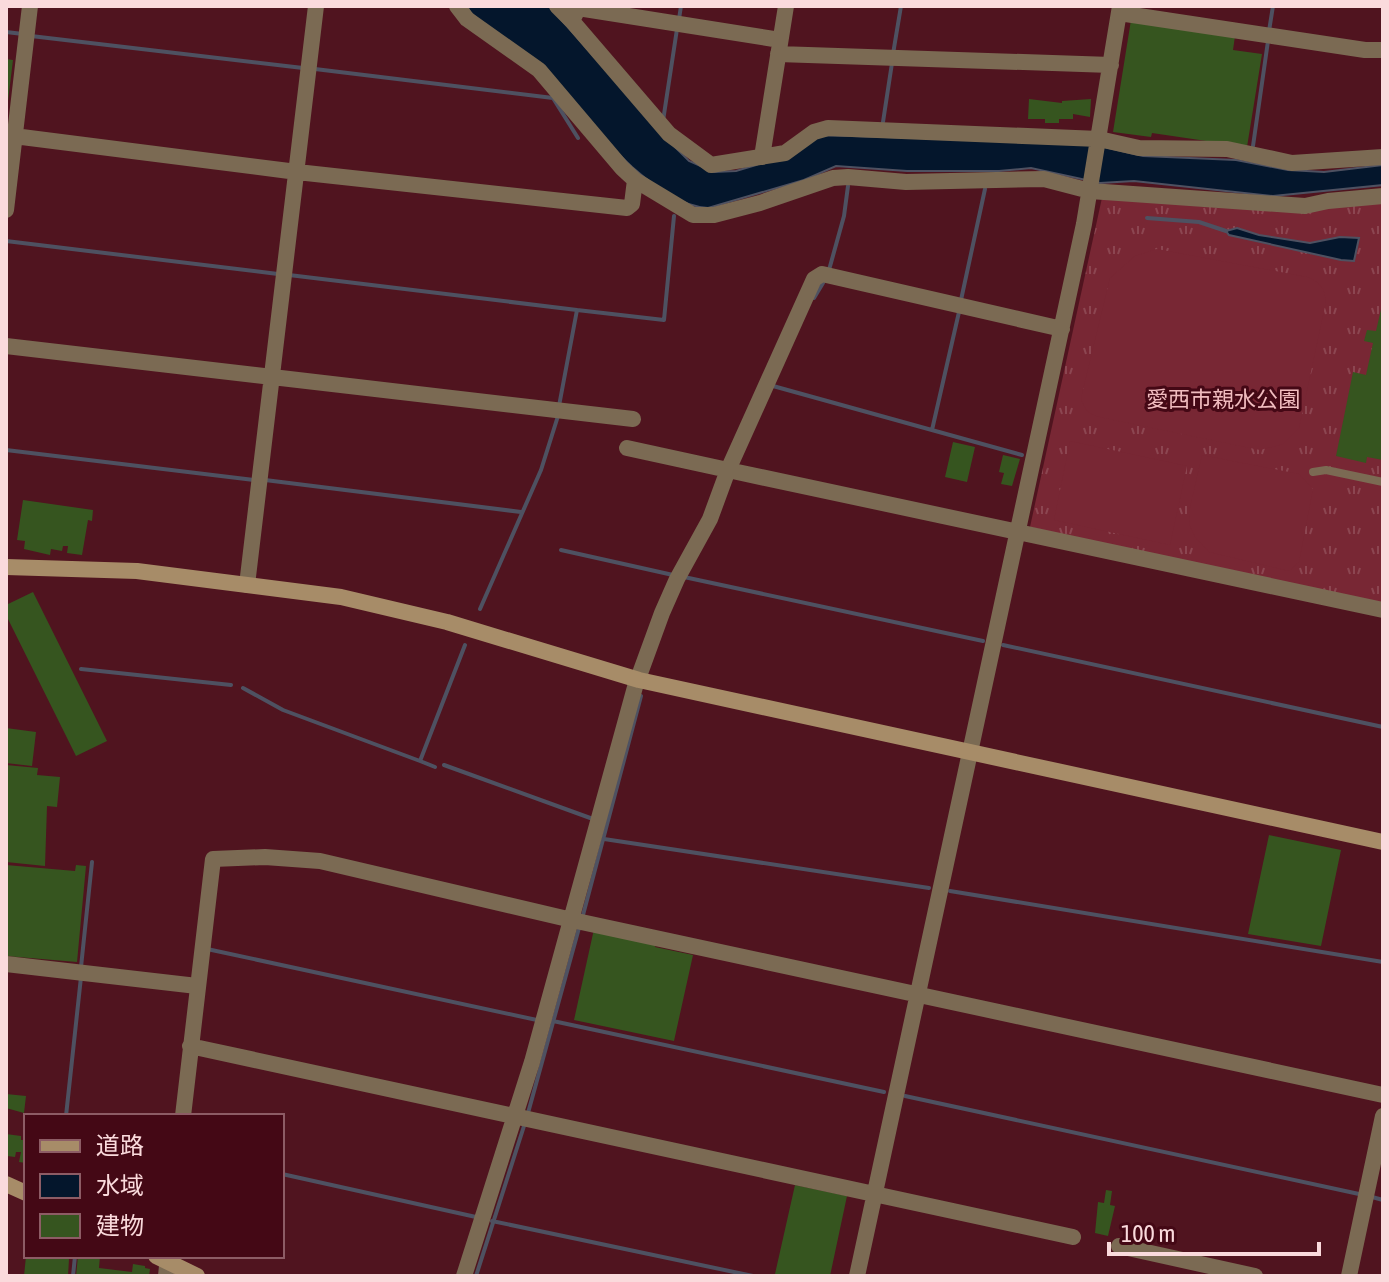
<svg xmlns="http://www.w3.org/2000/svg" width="1389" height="1282" viewBox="0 0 1389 1282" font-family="'Asap Condensed','Noto Sans JP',sans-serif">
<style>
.grass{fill:url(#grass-tufts)}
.garden{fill:#782734}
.water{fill:#04162c;stroke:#4e5161;stroke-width:2}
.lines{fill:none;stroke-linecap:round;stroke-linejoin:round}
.stream{stroke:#4e5161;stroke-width:4}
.building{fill:#36551f}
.lane{stroke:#7b6a53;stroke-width:8}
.street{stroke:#7b6a53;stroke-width:16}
.secondary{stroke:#a78c68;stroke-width:16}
.labels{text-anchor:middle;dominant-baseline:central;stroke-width:6;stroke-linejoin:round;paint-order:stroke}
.park-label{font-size:22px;fill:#f0bbbe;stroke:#440815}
</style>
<defs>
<pattern id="grass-tufts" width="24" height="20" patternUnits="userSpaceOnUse" patternTransform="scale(2)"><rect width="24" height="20" fill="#782734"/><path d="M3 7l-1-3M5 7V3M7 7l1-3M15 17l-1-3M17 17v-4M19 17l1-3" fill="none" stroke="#8c4651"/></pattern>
</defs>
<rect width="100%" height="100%" fill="#50141f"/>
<path class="grass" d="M1102 198 1383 203V606L1030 527Z"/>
<path class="garden" d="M1157 249 1307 277C1321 282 1327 291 1325 306L1299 428 1283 444 1260 450 1104 418C1090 415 1085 412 1081 398L1110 278 1135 256Z
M1070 441 1187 466 1170 545 1054 520Z
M1202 455 1299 474 1313 489 1299 562 1289 571 1209 552 1195 537 1190 526 1189 512Z"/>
<path class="water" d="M467 6H549L675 147 689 161 714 172 736 171 756 165 817 135 1087 143 1143 156 1236 160 1288 170 1324 172 1383 165V185L1273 196 1134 181 1100 183 1031 168 999 171H907L836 166 804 180 708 208C679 206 654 186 632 167L470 12Z
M1237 228 1259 235 1310 243 1340 237 1359 238 1354 261 1341 260 1229 235 1226 231Z"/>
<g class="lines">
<path class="stream" d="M679 19 681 6
M1269 31 1273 6
M6 32 23 34
M31 36 303 68
M893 54 901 6
M315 69 553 98 578 138
M663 121 677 29
M883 122 892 63
M1253 146 1268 41
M1147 218 1199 222 1226 231
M6 241 278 274
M829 270 844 216 848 186
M289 275 577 310
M814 298 823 283
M961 300 985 189
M773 386 1022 455
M559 406 577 310 664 320 674 216
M932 430 959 312
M6 450 254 480
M265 480 521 512
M561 550 673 575
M684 577 983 641
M480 609 541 470 558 416
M1003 645 1383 727
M81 669 231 685
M243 688 283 710 420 761
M444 765 593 819
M435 767 420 761 465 645
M604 839 929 888
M950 891 1383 962
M583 915 641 696
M207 949 537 1020
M81 967 92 862
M553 1021 884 1092
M905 1096 1359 1194
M528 1113 579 928
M66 1116 81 977
M282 1174 476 1217
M1372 1197 1383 1200
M492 1221 753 1276
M73 1276 75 1256
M476 1276 524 1126"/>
</g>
<path class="building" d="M1131 20 1235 36 1233 50 1262 54 1247 147 1152 133 1151 137 1113 132Z
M6 59 13 60 8 101 6 100Z
M1029 99 1062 103V101L1091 99 1090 117 1073 114V119H1059V123H1045V119H1028Z
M1382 305 1383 460 1367 457 1366 463 1336 456 1353 372 1366 375 1373 343 1364 341 1367 330 1376 331Z
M953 442 975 447 967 482 945 477Z
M1003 455 1020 459 1012 486 1001 484 1004 473 999 472Z
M23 500 93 510 92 521 88 520 82 555 67 553 68 546H63L62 551 51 549 50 555 24 549 25 541 17 540Z
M33 592 107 741 76 756 6 615V605Z
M6 728 36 732 32 766 6 763Z
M6 765 38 768 37 775 60 777 57 807 47 806 45 866 6 862Z
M1269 835 1341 850 1321 946 1248 934Z
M6 865 75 871 76 865 86 866 77 962 6 956Z
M594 929 656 942 655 947 693 955 674 1041 574 1020Z
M6 1094 26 1096 24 1113 6 1108Z
M6 1134 21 1136V1140H26V1163L19 1162 21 1152H16L15 1157 7 1156Z
M795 1185 847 1196 830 1276 775 1274Z
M1106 1190 1112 1191 1110 1205 1115 1206 1108 1236 1095 1233 1098 1202 1104 1203Z
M26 1256 69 1259 68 1276H24Z
M78 1256H100L99 1268 132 1272 133 1264 145 1266V1268L150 1269 149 1276H76Z"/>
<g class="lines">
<path class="lane" d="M1313 472 1326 470 1383 482"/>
<path class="street" d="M557 6 572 21 576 13
M578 6V8L780 40
M1119 13 1365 50H1383
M572 21 669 134 711 165 785 153 814 132 828 128 1099 139 1139 148 1227 149 1292 163 1383 157
M778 54 1111 65
M6 135 297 172 627 208 632 204 635 180 622 168 539 70 467 19 457 6
M762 157 786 6
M635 180 693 215H714L760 203 833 178 848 177 906 182 1044 179 1090 191 1305 206 1328 201 1383 196
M6 210 30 6
M1062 329 822 274 814 279 728 470 1383 610
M6 346 633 419
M247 585 316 6
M6 964 197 986
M190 1046 1073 1237
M183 1116 213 859 265 857 320 861 572 920 1383 1095
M1119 1246 1255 1276
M166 1276 168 1256
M464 1276 532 1062 635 687 662 613 677 579 710 519 728 470 627 448
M857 1276 1084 224 1120 6
M1349 1276 1383 1116"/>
<path class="secondary" d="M6 567 137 571 341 597 447 622 639 680 1383 842
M6 1184 26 1193
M156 1256 197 1276"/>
</g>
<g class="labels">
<g class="park-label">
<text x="1223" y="399">愛西市親水公園</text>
</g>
</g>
<rect width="1389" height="1282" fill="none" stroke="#fadadc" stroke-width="16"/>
<rect x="24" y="1114" width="260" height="144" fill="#440815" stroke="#8d5c65" stroke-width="2"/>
<rect x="40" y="1140" width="40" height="12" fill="#a78c68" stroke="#8d5c65" stroke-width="2"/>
<text x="96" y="1154" font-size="24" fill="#fadadc">道路</text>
<rect x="40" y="1174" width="40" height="24" fill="#04162c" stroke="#8d5c65" stroke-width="2"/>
<text x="96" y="1194" font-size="24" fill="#fadadc">水域</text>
<rect x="40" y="1214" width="40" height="24" fill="#36551f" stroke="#8d5c65" stroke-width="2"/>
<text x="96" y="1234" font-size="24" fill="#fadadc">建物</text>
<path d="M1109 1242v12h210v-12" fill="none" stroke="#fadadc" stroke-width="4"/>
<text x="1121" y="1242" font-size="24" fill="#fadadc" stroke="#440815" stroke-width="6" paint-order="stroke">100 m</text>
</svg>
